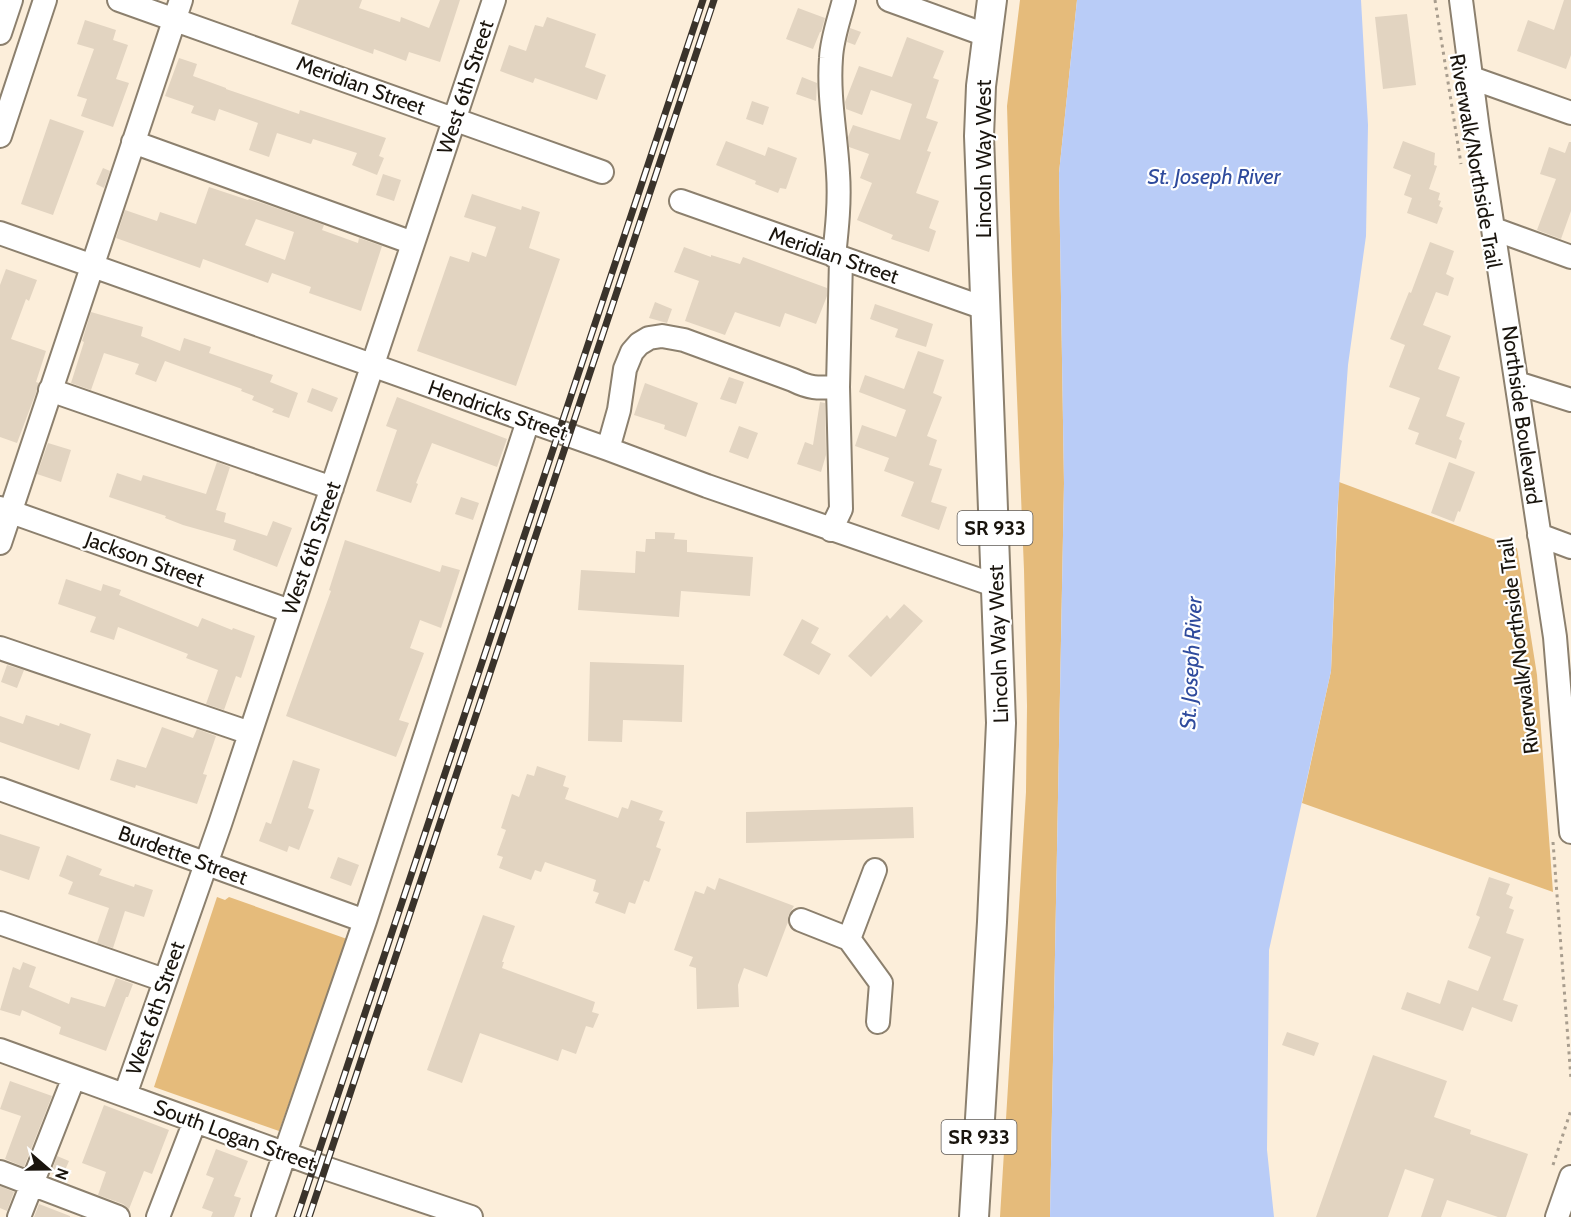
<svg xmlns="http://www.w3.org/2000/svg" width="1571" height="1217" viewBox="0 0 1571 1217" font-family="Cabin,sans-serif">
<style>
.green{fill:#e5bb7b}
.water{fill:#b9ccf7}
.building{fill:#e2d4c1;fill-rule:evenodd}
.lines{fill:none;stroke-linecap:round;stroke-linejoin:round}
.minor-casing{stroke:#8c806e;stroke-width:26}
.major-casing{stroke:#8c806e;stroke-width:32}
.path{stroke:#a89d8e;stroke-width:3;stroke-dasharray:3 4.5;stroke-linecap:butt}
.minor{stroke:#fff;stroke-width:22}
.major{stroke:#fff;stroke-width:28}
.rail-casing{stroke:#3a332b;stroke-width:7}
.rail{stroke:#fff;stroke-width:4.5;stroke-dasharray:14;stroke-linecap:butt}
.labels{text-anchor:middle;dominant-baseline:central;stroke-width:4.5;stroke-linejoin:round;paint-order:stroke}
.shield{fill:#fff;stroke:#5e5a56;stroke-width:1.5}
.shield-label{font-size:20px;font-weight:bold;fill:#19140d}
.street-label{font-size:21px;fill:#19140d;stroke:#fff}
.water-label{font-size:22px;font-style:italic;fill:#2f4b9d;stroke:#fff}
</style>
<rect width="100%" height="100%" fill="#fceeda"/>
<path class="green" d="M1020 0H1077L1059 173 1064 483 1050 1217H1000L1026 792 1027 706 1024 570 1012 274 1007 106Z
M1339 482 1517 548 1537 675 1553 892 1302 803 1331 671Z
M217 897 225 900 229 897 347 939 279 1131 154 1087Z"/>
<path class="water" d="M1077 0H1361L1368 125 1366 236 1348 365 1337 516 1331 671 1269 950 1267 1150 1274 1217H1050L1064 483 1059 173Z"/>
<path class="building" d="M299 0H362L359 8 400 22 401 17 429 28 440 0H460L440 62 409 52 406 61 374 49 373 54 291 24Z
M1564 0H1571V55L1566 69 1517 51 1528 20 1554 30Z
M798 8 825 18 821 32H820L813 49 786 39Z
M1407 14 1416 85 1383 89 1375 17Z
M547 17 596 34 585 67 606 75 597 100 535 78 533 83 500 71 509 45 526 51 535 25 543 27Z
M85 20 116 30 113 40 128 45 116 79 129 83 113 127 81 116 87 99 77 96 94 49 77 44Z
M850 28 861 32 855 45 847 42Z
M907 37 944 51 933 78 939 80 926 118 938 122 927 151 931 152 916 193 939 201 929 228 936 231 929 252 891 239 893 235 857 220 872 183 860 178 869 154 849 147 848 137 853 125 900 140 912 104 871 90 862 115 846 109 845 102 859 66 892 77Z
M179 58 197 64 193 76 226 88V89L299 114 300 110 386 138 379 156 384 158 377 175 352 165 357 153 313 139 311 144 277 133 269 157 249 150 258 123 219 109 215 121 191 113 194 106 165 96Z
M802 77 817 83 816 101 796 94Z
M752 101 769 107 763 125 746 119Z
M50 119 84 131 53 215 21 204Z
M726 141 765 156 768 147 797 158 786 189 780 188 778 193 755 184 756 181 716 165Z
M1403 141 1435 153 1434 165 1437 166 1429 189 1440 193 1438 200 1441 201 1439 206 1443 208 1437 224 1407 213 1412 198 1404 195 1411 175 1393 168Z
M1569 142H1571V211L1561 239 1537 230 1556 179 1540 174 1549 147 1565 153Z
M103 168 110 171 104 188 96 184Z
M383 174 401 180 394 201 376 195Z
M209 187 248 200 249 199 265 204 324 225 322 230 358 243 359 238 382 246 361 311 309 293 311 287 272 273 268 283 203 259 200 268 116 238 125 210 157 221 160 212 196 224ZM256 219 294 232 285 260 245 245Z
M472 194 521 210 522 206 540 212 529 248 560 259 516 386 417 351 450 256 469 262 472 252 486 257 496 227 464 217Z
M1430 242 1454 251 1446 274 1454 278 1448 296 1436 292 1423 325 1451 336 1438 369 1460 377 1446 416 1465 423 1459 439 1462 441 1456 459 1415 444 1419 433 1408 429 1420 398 1389 387 1405 345 1390 339 1409 292 1411 293Z
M684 247 711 257V255L740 264 743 257 827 288V296L816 324 785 313 780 327 735 312 725 335 685 321 699 281 674 272Z
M6 269 37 280 29 301 26 299 11 339 46 351 36 382 39 383 37 390 17 443 0 437V285Z
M655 302 672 309 667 323 649 318Z
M875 304 933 324 926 347 895 337 898 329 870 319Z
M91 312 143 327 141 336 180 351 184 338 211 347 209 353 273 375 270 382 298 393 289 418 272 412 274 409 252 400 254 396 241 391 242 389 165 361 156 382 135 374 139 364 104 353 91 390 71 383 84 342 82 341Z
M918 351 944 360 933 393 942 397 927 436 937 440 929 465 942 469 931 502 947 507 939 530 901 516 914 482 884 471 889 458 855 446 862 425 896 437 906 410 859 392 865 375 904 389Z
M729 377 744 382 736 404 720 399Z
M645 383 698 403 686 437 664 429 665 425 634 415Z
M312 388 338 398 332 412 307 402Z
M397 397 507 439 497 467 432 443 416 483 418 484 411 503 376 491 397 430 386 426Z
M820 402 825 403 826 455 821 472 797 464 805 442 813 445Z
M739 426 758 433 748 459 729 452Z
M48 443 71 450 61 482 37 474Z
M217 462 230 467 216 510 226 513 224 522 267 536 273 521 292 528 277 567 233 550 236 540 183 525 165 518 166 516 109 497 117 473 141 481 143 475 206 494Z
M1449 462 1475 472 1460 512 1458 511 1454 522 1431 513Z
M461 497 479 503 473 520 455 514Z
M655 532 675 533 674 539 687 540V552L753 557 750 596 681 591 679 617 578 610 581 570 635 573 636 551 645 552 646 539H655Z
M345 540 440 572 442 565 460 570 441 628 420 620 410 648 424 653 399 720 409 723 396 757 286 716 331 591 329 590Z
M66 579 101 591 103 584 121 590 119 595 198 627 202 618 232 630 233 628 255 636 241 678 236 676 224 710 206 704 218 670 186 658 188 654 118 627 114 640 90 632 96 617 58 604Z
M904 604 923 621 871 677 848 656 887 615 890 619Z
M802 619 819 628 811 643 831 654 819 675 783 655Z
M590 662 684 665 682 722 623 720 622 742 588 741Z
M7 665 24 670 17 688 1 682Z
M26 715 59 726 60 723 91 734 79 770 0 742V716L23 724Z
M162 727 193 738 197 729 216 736 203 774 207 775 197 804 136 785 135 788 110 780 117 759 146 768Z
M293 760 320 769 308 808 314 810 299 850 289 846 287 852 259 841 266 822 271 824Z
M537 766 566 776 563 786 569 788 565 799 618 818 622 807 628 809 631 800 663 811 659 820 665 822 656 847 661 849 649 882 644 880 635 904 629 902 625 914 595 903 599 893 593 891 596 880 545 862 541 872 535 870 531 880 499 868 503 857 497 855 506 830 501 828 512 794 519 797 527 774 534 776Z
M913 807 914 838 746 843V812Z
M0 834 40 847 29 880 0 870Z
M67 855 102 869 99 875 134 887 135 884 153 890 144 917 125 911 113 948 97 943 109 908 68 894 73 882 59 876Z
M338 857 359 865 351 886 330 878Z
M1489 877 1510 884 1506 894 1513 897 1509 908 1514 910 1506 933 1524 939 1503 1000 1518 1005 1512 1022 1472 1007 1463 1031 1401 1009 1407 992 1440 1004 1448 980 1478 991 1491 957 1468 948 1480 917 1476 915Z
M719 878 794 906 788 916V922L767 977 744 968 738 985 739 1007 697 1009 696 968 689 966 693 957 674 950 695 891 704 894 707 886 715 890Z
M483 915 515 926 502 962H504L502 968 595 1002 592 1012 599 1014 593 1028 586 1026 576 1054 562 1049 558 1061 480 1033 462 1083 427 1070Z
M23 962 36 967 29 987 69 1004 71 997 105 1007 116 978 133 984 128 997H126L106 1051 59 1034 61 1027 22 1010 20 1016 0 1010 13 967 20 970Z
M1287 1032 1319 1043 1314 1056 1282 1045Z
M1373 1055 1447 1081 1434 1117 1471 1130 1470 1134 1528 1154 1506 1217H1498L1447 1200 1441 1217H1421L1434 1179 1405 1169 1388 1217H1316Z
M10 1081 52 1096 24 1167 5 1159 21 1116 0 1109Z
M104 1105 169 1130 152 1174 144 1171 129 1209 123 1204 98 1195 106 1172 82 1163Z
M216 1149 248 1161 234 1196 241 1198 234 1217H211L213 1212 202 1208 214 1178 206 1175Z
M57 1156 69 1161 62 1177 51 1173Z
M0 1186 14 1192 7 1211 0 1208Z
M39 1204 70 1216V1217H34Z"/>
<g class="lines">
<defs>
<path id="minor" d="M119 0 602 172
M889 0 986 35
M1461 0 1478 130 1555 637 1571 832
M0 33 11 0
M1472 78 1571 113
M0 136 45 0
M133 142 413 243
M681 201 987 309
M1494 229 1571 257
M0 233 608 449 707 486 997 586
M834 256C837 229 840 201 838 173 836 135 828 97 831 58 832 38 839 20 844 0
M1517 383 1571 400
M50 390 332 488
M608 449 619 410 625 369 632 352 639 344 649 338 662 336 684 340 793 380C811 389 818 388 838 387
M0 508 290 611
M831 530 841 509 838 387 841 259
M1539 535 1571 547
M0 543 181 0
M0 648 250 733
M0 789 365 921
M801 920 849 939 881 983 878 1022
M0 923 164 980
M849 939 875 870
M0 1050 325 1168 471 1217
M125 1095 220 824 494 0
M0 1172 118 1217
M19 1217 74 1077
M158 1217 195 1121
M263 1217 365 921 528 421
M1557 1217 1571 1177"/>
<path id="major" d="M974 1217 992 922 1001 723 979 136 981 86 992 0"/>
</defs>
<use href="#minor" class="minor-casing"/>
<use href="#major" class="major-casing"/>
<path class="path" d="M1435 0 1461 164
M1553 842 1571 1079
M1553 1165 1571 1110"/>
<use href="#minor" class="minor"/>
<use href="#major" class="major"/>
<defs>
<path id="rail" d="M297 1217 703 0
M309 1217 714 0"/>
</defs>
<use href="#rail" class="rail-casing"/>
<use href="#rail" class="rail"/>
</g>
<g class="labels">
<g class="shield">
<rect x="957.5" y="511" width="75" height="34" rx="4.5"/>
<rect x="941.5" y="1120" width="75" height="34" rx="4.5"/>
</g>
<g class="shield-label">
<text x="995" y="528">SR 933</text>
<text x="979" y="1137">SR 933</text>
</g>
<g class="street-label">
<text transform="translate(361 85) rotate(20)">Meridian Street</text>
<text transform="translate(465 87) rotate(-72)">West 6th Street</text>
<text transform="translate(983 159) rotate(-90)">Lincoln Way West</text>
<text transform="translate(1476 161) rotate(80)">Riverwalk/Northside Trail</text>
<text transform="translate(834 255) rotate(19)">Meridian Street</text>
<text transform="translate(498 410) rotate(19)">Hendricks Street</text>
<text transform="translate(1522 415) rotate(82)">Northside Boulevard</text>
<text transform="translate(311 548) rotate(-71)">West 6th Street</text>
<text transform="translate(145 559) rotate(20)">Jackson Street</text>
<text transform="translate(998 644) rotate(-92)">Lincoln Way West</text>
<text transform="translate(1518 646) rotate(-97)">Riverwalk/Northside Trail</text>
<text transform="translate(183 855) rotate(20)">Burdette Street</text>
<text transform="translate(155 1008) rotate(-71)">West 6th Street</text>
<text transform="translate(235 1135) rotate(20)">South Logan Street</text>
</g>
<g class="water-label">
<text x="1214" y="176">St. Joseph River</text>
<text transform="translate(1191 663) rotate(-87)">St. Joseph River</text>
</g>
</g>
<g transform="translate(48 1169) rotate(110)" stroke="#ffffff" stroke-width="4.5" paint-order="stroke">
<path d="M0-4.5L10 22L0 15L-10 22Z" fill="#19140d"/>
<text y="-9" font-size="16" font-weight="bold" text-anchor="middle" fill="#19140d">N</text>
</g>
</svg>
